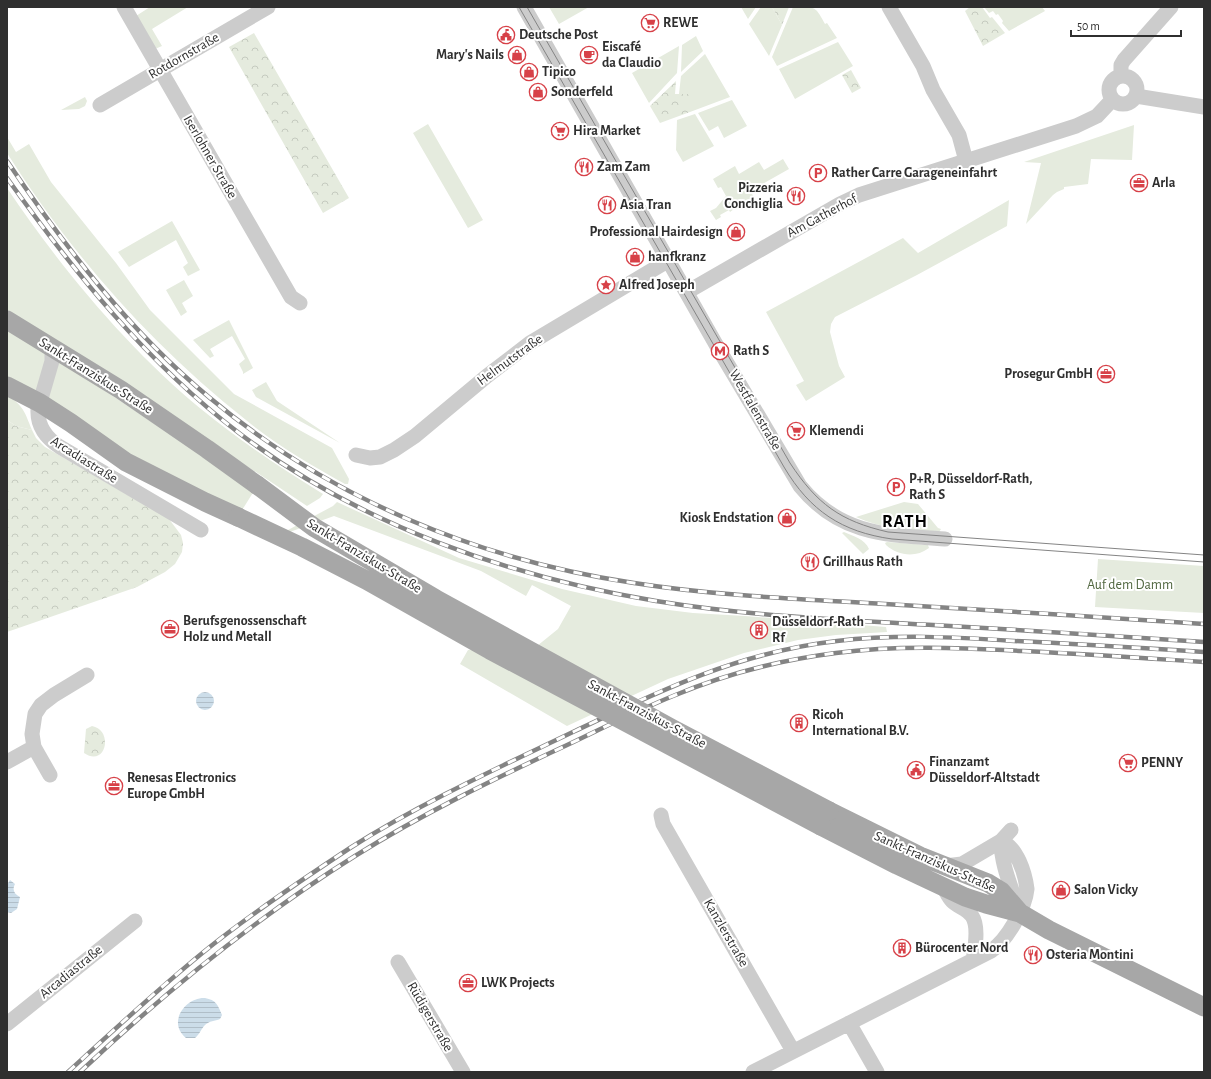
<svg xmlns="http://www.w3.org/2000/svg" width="1211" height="1079" viewBox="0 0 1211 1079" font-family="'Alegreya Sans',sans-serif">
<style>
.green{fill:#e5ebde}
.forest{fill:url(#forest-crowns)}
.water{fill:url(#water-rules)}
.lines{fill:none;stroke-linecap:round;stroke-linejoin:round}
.minor{stroke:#ccc;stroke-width:15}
.major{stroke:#a7a7a7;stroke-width:19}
.tram{stroke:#848484;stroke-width:1}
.rail-casing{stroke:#848484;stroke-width:4.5}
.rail{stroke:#fff;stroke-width:3;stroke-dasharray:9;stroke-linecap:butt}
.major-bridge{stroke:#a7a7a7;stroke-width:19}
.labels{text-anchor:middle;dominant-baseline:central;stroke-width:4;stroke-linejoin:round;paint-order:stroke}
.poi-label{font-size:14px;font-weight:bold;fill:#2f2f2f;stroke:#fff;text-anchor:start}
.street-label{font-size:14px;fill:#2f2f2f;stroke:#fff}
.park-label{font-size:14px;fill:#516740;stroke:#fff}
.district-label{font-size:18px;font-weight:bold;letter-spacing:1px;fill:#000;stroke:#fff}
</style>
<defs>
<pattern id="forest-crowns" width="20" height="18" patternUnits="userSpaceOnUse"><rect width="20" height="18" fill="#e5ebde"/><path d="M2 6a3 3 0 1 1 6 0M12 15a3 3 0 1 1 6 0" fill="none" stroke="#c5cabf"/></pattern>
<pattern id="water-rules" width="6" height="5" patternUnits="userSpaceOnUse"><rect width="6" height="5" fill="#ccdde9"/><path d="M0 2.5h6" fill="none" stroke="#b0bec8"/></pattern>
</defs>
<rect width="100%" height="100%" fill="#fff"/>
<path class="green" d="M150 7H188L152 29 162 46 155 49 136 16Z
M549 7H589L559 24Z
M741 7H756L748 19Z
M761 7H772L782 25 769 56 749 24Z
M793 7C815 7 815 5 825 24L827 23 837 38 777 66 772 57Z
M984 7H1042L1045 11 1009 31 1002 23 1003 21 998 14 996 15 993 11 989 13Z
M696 36 703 51 681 72 682 45Z
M838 42 853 66 795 99 779 69Z
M679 46 677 73 649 103 632 73Z
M705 54 730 97 690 112V94H679L681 76Z
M85 97 87 101 85 106 79 109 61 110Z
M732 100 747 126 724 138 718 126 709 131 698 113Z
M695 114 714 146 683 162 676 150 677 120Z
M428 124 483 220 468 228 413 133Z
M1134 125 1132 160 1091 159 1088 184 1064 187V189L1057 192 1053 195 1026 224 1041 163 1024 162Z
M7 137 16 152 29 144 51 182 116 263 150 310 234 394 332 448 349 479 348 484H345C311 465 276 445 246 420 152 346 71 254 7 153Z
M783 159 789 169 750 191 756 200 747 202 740 201 738 206 730 212 729 210 720 215 721 217 716 220 710 211 716 208 726 196 721 187 718 188 713 179 735 166 739 174 759 162 764 170Z
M7 188C60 267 128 349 201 409 240 441 281 468 323 494L320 498 307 506 262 476 7 312Z
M1009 200 1007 226 917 275 835 317 831 324 830 332 839 366 845 377 806 401 796 385 804 381 766 312 903 238 918 253Z
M172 221 200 270 188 276 183 267 188 263 176 240 129 267 118 252Z
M184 280 193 296 182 303 187 312 181 316 166 290Z
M229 320 253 368 243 374V372L239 364 245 359 232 336 210 349 214 356 210 358 193 340Z
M7 326 47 351 41 396 7 378Z
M58 359 254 491 239 515 151 469 44 399Z
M266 382 277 401 340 443 256 397 252 390Z
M7 395C24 406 25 413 32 430L16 426 7 420Z
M337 502 459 558 562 589 636 606 693 613 745 616 886 627 887 632 836 635 798 640 744 653 668 679 567 726 460 664 468 650 537 646 558 629 571 606 532 585 526 596 481 571 334 516 273 538 333 506Z
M904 502 918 504 938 528 941 529 939 532C911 530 882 529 856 517Z
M844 532C853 536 865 539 869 549L863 554 842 533Z
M887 542 928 545 929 548C916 558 898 556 886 545L885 543Z
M1098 559 1204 566V613L1095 607Z"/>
<path class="forest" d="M772 7H789L782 25Z
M970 7H982L990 18 992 17 1005 33 983 46 965 11Z
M254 33 349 198 323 213 229 47Z
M851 70 861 88 852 93 842 75Z
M676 81 675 94H690V112L660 123 650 106Z
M7 420 16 426 32 430 36 438 45 447 169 519 181 535 183 543 182 552 175 564 165 572 137 587 7 632Z
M92 726C114 730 106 768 84 753L86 729Z"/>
<path class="water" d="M196 701a9 9 0 1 1 18 0a9 9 0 1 1-18 0Z
M10 880 15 884C12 890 14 894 20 897L17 909 11 913 7 912V885Z
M205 998C216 1000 218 1005 222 1015L220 1019C215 1021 209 1021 205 1025 201 1029 200 1034 195 1038H186C167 1023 185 997 205 998Z"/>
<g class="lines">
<path class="minor" d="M124 7 291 297 300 303
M524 7 718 348 800 486C840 535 886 535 945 539
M889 7 923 66 933 90 959 135 966 161
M1121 75V65L1124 60 1171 7
M1109 90a14 14 0 1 1 28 0a14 14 0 1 1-28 0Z
M1136 96 1204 107
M100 105 268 7
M687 292 840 204 859 195 1076 126 1097 116 1112 100
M52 348V361L38 409C37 426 46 438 60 447L201 530
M356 455 370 458 380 457 394 450 415 436 487 376 530 343 669 260
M7 762 34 747
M50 775 34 747 32 734 35 714 41 705 54 695 87 675
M661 815 663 824 793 1051
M1001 841C1001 864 1011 886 1018 908
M945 866 962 864 1001 841 1011 830
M943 887C946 891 948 897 952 901 958 907 967 909 972 916 979 926 975 949 973 960
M398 962 463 1072
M849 1023 877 1072
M7 1024 135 921
M753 1072 991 951C1007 940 1025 909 1027 889 1025 873 1017 847 1001 841"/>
<path class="major" d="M7 320 121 390 207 449 257 485
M7 386 40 403 71 423 126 462 205 502 238 517
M829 811 920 856 988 883 1001 891 1020 913
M821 826 897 865 965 897 986 904 1020 913 1049 930 1204 1007"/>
<path class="tram" d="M519 7 784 467C810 511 842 532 892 539L1204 562
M527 7 790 463C817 504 840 521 888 532L1204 555"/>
<defs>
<path id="rail" d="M7 161C65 247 130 332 210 398 331 499 479 560 634 583 717 596 802 599 885 604 991 610 1098 617 1204 624
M7 178C74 272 146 362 239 433 358 524 509 577 656 601 748 616 841 620 933 625 1023 630 1114 636 1204 642
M68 1072C115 1029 161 986 211 946 255 911 303 879 350 848 421 803 500 767 575 731 661 690 740 652 837 641 896 634 955 637 1014 641 1078 644 1141 648 1204 652
M80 1072C165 992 256 918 355 856 422 814 494 779 565 746 601 729 636 711 673 696 725 674 780 660 836 653 898 645 960 648 1023 651 1083 654 1144 658 1204 662"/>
</defs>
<use href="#rail" class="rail-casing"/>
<use href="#rail" class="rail"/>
<path class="major-bridge" d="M257 485 315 528 436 599 673 729 829 811
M238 517 302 547 366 580 490 650 821 826"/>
</g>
<defs>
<symbol id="supermarket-ring" viewBox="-11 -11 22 22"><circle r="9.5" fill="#fff" stroke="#d74148" stroke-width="1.5"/><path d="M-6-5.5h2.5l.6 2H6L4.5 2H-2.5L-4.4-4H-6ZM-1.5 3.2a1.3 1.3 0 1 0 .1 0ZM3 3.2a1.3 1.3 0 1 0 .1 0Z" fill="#d74148"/></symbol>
<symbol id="civic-ring" viewBox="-11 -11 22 22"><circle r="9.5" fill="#fff" stroke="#d74148" stroke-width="1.5"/><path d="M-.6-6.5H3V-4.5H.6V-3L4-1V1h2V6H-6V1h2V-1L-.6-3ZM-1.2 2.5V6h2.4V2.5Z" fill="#d74148"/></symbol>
<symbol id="shop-ring" viewBox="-11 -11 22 22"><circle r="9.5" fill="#fff" stroke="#d74148" stroke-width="1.5"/><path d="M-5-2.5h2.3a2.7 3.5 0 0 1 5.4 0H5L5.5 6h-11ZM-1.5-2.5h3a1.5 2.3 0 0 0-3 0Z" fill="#d74148"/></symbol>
<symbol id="cafe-ring" viewBox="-11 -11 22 22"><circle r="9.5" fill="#fff" stroke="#d74148" stroke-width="1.5"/><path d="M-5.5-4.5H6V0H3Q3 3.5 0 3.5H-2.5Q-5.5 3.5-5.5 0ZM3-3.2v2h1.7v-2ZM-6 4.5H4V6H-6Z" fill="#d74148"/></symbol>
<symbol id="restaurant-ring" viewBox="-11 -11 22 22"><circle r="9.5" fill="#fff" stroke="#d74148" stroke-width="1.5"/><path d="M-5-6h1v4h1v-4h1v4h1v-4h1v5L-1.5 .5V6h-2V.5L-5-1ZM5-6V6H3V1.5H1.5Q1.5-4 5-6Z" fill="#d74148"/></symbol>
<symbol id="parking-ring" viewBox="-11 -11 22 22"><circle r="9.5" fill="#fff" stroke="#d74148" stroke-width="1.5"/><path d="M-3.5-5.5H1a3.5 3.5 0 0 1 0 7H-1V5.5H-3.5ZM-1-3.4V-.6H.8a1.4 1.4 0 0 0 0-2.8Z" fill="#d74148"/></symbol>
<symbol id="office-ring" viewBox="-11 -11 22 22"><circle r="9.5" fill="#fff" stroke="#d74148" stroke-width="1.5"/><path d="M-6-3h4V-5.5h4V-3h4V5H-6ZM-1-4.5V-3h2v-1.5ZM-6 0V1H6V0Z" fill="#d74148"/></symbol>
<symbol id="sight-ring" viewBox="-11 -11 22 22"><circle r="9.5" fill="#fff" stroke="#d74148" stroke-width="1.5"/><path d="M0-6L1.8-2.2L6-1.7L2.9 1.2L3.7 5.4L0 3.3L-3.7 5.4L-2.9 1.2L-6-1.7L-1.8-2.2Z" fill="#d74148"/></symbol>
<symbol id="metro-ring" viewBox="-11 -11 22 22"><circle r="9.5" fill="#fff" stroke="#d74148" stroke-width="1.5"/><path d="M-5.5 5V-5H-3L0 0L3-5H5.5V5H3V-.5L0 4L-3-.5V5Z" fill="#d74148"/></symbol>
<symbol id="building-ring" viewBox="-11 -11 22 22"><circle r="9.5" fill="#fff" stroke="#d74148" stroke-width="1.5"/><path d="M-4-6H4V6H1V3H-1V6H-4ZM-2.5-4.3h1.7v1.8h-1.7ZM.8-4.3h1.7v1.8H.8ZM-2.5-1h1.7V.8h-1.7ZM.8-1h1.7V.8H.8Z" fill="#d74148"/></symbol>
</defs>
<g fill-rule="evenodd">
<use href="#supermarket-ring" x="640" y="13" width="20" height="20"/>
<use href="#civic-ring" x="496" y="25" width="20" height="20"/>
<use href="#shop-ring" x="507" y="45" width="20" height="20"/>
<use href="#cafe-ring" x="579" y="45" width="20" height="20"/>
<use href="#shop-ring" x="519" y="62" width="20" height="20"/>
<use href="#shop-ring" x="528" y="82" width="20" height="20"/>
<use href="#supermarket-ring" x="550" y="121" width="20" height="20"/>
<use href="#restaurant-ring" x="574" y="157" width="20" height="20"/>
<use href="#parking-ring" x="808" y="163" width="20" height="20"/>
<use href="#office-ring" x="1129" y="173" width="20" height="20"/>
<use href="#restaurant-ring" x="786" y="186" width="20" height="20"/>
<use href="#restaurant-ring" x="597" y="195" width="20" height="20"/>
<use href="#shop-ring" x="726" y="222" width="20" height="20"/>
<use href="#shop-ring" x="625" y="247" width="20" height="20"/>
<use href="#sight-ring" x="596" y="275" width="20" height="20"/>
<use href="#metro-ring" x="710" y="341" width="20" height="20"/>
<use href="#office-ring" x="1096" y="364" width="20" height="20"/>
<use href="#supermarket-ring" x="786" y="421" width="20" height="20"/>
<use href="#parking-ring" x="886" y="477" width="20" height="20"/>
<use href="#shop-ring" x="777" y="508" width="20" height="20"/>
<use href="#restaurant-ring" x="800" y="552" width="20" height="20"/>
<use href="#office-ring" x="160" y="619" width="20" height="20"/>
<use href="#building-ring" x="749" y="620" width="20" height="20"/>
<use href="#building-ring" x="789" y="713" width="20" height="20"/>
<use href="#supermarket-ring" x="1118" y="753" width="20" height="20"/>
<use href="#civic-ring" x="906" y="760" width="20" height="20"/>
<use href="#office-ring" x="104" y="776" width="20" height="20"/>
<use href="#shop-ring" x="1051" y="880" width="20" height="20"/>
<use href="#building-ring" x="892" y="938" width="20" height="20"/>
<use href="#restaurant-ring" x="1023" y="945" width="20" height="20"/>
<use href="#office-ring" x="458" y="973" width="20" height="20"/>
</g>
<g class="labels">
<g class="poi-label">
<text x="663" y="23">REWE</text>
<text x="519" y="35">Deutsche Post</text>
<text x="602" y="47">Eiscafé<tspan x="602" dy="16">da Claudio</tspan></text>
<text x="504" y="55" text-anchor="end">Mary's Nails</text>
<text x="542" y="72">Tipico</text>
<text x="551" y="92">Sonderfeld</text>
<text x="573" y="131">Hira Market</text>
<text x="597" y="167">Zam Zam</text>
<text x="831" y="173">Rather Carre Garageneinfahrt</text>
<text x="1152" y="183">Arla</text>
<text x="783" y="188" text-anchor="end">Pizzeria<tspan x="783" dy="16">Conchiglia</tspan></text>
<text x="620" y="205">Asia Tran</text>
<text x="723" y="232" text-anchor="end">Professional Hairdesign</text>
<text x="648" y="257">hanfkranz</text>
<text x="619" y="285">Alfred Joseph</text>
<text x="733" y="351">Rath S</text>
<text x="1093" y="374" text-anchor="end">Prosegur GmbH</text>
<text x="809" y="431">Klemendi</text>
<text x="909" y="479">P+R, Düsseldorf-Rath,<tspan x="909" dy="16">Rath S</tspan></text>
<text x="774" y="518" text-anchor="end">Kiosk Endstation</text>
<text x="823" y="562">Grillhaus Rath</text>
<text x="183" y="621">Berufsgenossenschaft<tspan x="183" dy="16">Holz und Metall</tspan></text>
<text x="772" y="622">Düsseldorf-Rath<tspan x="772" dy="16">Rf</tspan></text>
<text x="812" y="715">Ricoh<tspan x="812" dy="16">International B.V.</tspan></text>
<text x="929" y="762">Finanzamt<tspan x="929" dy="16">Düsseldorf-Altstadt</tspan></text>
<text x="1141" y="763">PENNY</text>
<text x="127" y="778">Renesas Electronics<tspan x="127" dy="16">Europe GmbH</tspan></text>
<text x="1074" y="890">Salon Vicky</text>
<text x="915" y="948">Bürocenter Nord</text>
<text x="1046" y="955">Osteria Montini</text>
<text x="481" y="983">LWK Projects</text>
</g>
<g class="street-label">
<text transform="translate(184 56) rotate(-30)">Rotdornstraße</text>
<text transform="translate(210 157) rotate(60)">Iserlohner Straße</text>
<text transform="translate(822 216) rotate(-28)">Am Gatherhof</text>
<text transform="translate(510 360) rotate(-36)">Helmutstraße</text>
<text transform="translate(96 376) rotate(32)">Sankt-Franziskus-Straße</text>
<text transform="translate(755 410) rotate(60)">Westfalenstraße</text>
<text transform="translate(84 460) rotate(32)">Arcadiastraße</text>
<text transform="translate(364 556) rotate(31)">Sankt-Franziskus-Straße</text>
<text transform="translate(647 714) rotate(28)">Sankt-Franziskus-Straße</text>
<text transform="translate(935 862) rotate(24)">Sankt-Franziskus-Straße</text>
<text transform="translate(726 933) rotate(60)">Kanzlerstraße</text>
<text transform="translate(71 972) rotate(-39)">Arcadiastraße</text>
<text transform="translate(430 1017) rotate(60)">Rüdigerstraße</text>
</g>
<g class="park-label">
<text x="1130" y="585">Auf dem Damm</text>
</g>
<g class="district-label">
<text x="905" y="522">RATH</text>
</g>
</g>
<rect width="1211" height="1079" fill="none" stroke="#2f2f2f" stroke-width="16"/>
<path d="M1071 30v6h110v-6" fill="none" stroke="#2f2f2f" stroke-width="2"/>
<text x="1077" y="30" font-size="12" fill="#2f2f2f" stroke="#ffffff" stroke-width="3" paint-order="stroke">50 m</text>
</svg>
